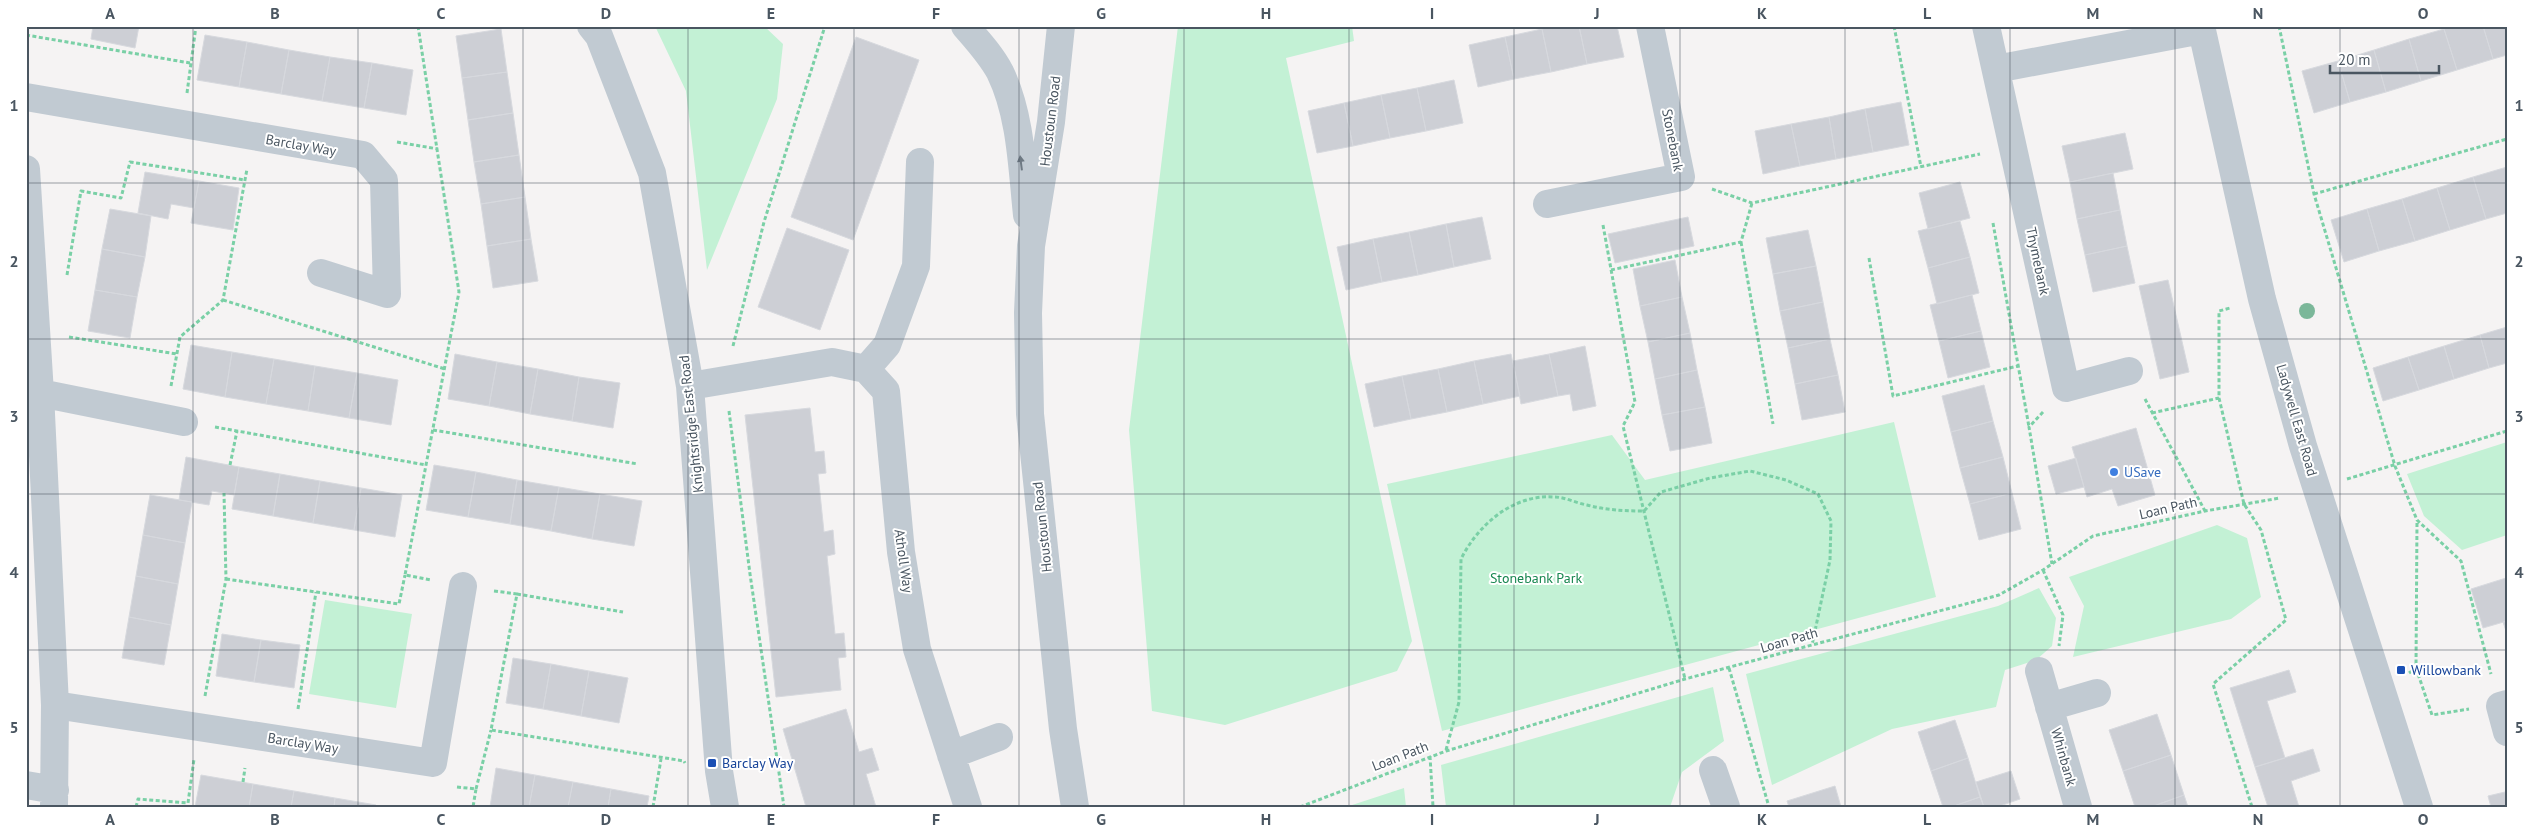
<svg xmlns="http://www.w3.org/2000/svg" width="2533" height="833" viewBox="0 0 2533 833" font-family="'PT Sans',sans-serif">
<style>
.green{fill:#c3f1d5}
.building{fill:#cdcfd5;stroke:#d7d9de}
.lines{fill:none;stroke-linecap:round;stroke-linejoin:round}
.path{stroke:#7ad0a6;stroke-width:3;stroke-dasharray:4 2.5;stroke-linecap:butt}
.minor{stroke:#c1cad2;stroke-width:28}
.tree{fill:#7bb799}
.oneway{fill:#6e7983}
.grid{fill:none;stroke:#4a5661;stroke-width:1;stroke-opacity:0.55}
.shop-dot{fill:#3f7fe0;stroke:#fff;stroke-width:2}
.transit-dot{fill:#1a4fb4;stroke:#fff;stroke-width:2}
.labels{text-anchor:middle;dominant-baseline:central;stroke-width:4;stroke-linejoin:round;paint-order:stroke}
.street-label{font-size:14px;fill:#4a5661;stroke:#fff}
.shop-label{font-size:14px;fill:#366cbe;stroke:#fff;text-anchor:start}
.park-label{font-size:14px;fill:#17864f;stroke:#fff}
.transit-label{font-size:14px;fill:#164399;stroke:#fff;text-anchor:start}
.neatline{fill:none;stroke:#4a5661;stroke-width:2}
.grid-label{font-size:16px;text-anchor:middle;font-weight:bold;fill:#4a5661}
</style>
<rect width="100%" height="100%" fill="#f5f3f3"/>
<path class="green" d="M655 26H764L783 44 777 99 707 270 686 91Z
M1178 26H1352L1354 41 1286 58 1412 641 1397 671 1225 725 1152 711 1129 430Z
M1894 422 1936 597 1442 731 1387 484 1612 435 1645 480Z
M2507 442V535L2462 550 2424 516 2407 474Z
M2217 525 2247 538 2261 597 2231 619 2073 657 2084 606 2069 577Z
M2039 588 2056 618 2052 646 2036 660 2005 670 1996 707 1892 729 1772 785 1746 674 1998 606Z
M325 600 412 614 396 708 309 694Z
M1713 687 1724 741 1682 772 1670 807H1446L1441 765Z
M1404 788 1406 807H1346Z"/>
<path class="building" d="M93 26H139L135 48 91 39Z
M1556 26H1579L1587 64 1551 72 1542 29Z
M1579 26H1617L1624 57 1587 64Z
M2452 26H2483L2493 59 2457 70 2444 29Z
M2483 26H2507V55L2493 59Z
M501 29 507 72 462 78 456 36Z
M1542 29 1551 72 1514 79 1505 37Z
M2444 29 2457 70 2421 81 2409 39Z
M205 35 247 42 239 87 197 80Z
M856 37 919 60 853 240 791 217Z
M1505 37 1514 79 1478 87 1469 45Z
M2409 39 2421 81 2386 92 2374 50Z
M247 42 289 50 281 94 239 87Z
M289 50 330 57 322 101 281 94Z
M2374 50 2386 92 2350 102 2338 61Z
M330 57 372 63 364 108 322 101Z
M2338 61 2350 102 2314 113 2302 71Z
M372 63 413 70 406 115 364 108Z
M507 72 513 113 468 120 462 78Z
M1454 80 1463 123 1426 131 1417 88Z
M1417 88 1426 131 1390 138 1381 95Z
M1381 95 1390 138 1353 146 1344 103Z
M1901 102 1909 145 1873 152 1865 109Z
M1344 103 1353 146 1317 153 1308 111Z
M1865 109 1873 152 1836 159 1829 117Z
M513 113 519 155 474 162 468 120Z
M1829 117 1836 159 1800 166 1791 124Z
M1791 124 1800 166 1763 174 1755 131Z
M2125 133 2133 169 2070 182 2062 146Z
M519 155 525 197 481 204 474 162Z
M2507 167V213L2486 219 2473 177Z
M145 172 199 181 194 208 171 204 168 219 138 213Z
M2113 173 2120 210 2077 219 2070 182Z
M2473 177 2486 219 2450 230 2437 188Z
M199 181 239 188 233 230 191 223Z
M1960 182 1970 218 1928 229 1919 193Z
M2437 188 2450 230 2415 241 2402 199Z
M525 197 531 239 487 246 481 204Z
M2402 199 2415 241 2379 251 2367 209Z
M110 209 151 216 145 257 102 249Z
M2367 209 2379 251 2344 262 2331 220Z
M2120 210 2127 246 2085 255 2077 219Z
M1482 217 1491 259 1454 267 1446 224Z
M1688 217 1694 246 1615 263 1608 234Z
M1960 221 1970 257 1928 268 1918 231Z
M1446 224 1454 267 1418 275 1409 232Z
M787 228 849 250 820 330 758 307Z
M1808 230 1816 266 1773 274 1766 238Z
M1409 232 1418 275 1382 282 1373 239Z
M531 239 538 281 493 288 487 246Z
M1373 239 1382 282 1346 290 1337 247Z
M2127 246 2135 283 2093 292 2085 255Z
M102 249 145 257 137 297 95 290Z
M1970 257 1979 293 1937 304 1928 268Z
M1675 260 1682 297 1640 306 1633 269Z
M1816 266 1823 302 1780 311 1773 274Z
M2168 280 2189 372 2160 379 2139 286Z
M95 290 137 297 130 338 88 331Z
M1972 295 1981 331 1939 341 1930 305Z
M1682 297 1690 333 1648 342 1640 306Z
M1823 302 1830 339 1788 348 1780 311Z
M2507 327V363L2489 368 2480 335Z
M1981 331 1990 367 1948 378 1939 341Z
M1690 333 1697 370 1655 379 1648 342Z
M2480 335 2489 368 2454 379 2444 346Z
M1830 339 1838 375 1795 384 1788 348Z
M191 345 232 352 225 397 183 389Z
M1585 346 1596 406 1573 411 1570 394 1558 396 1549 354Z
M2444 346 2454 379 2419 390 2408 357Z
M232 352 274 359 266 404 225 397Z
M455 354 497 362 489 406 448 399Z
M1511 354 1520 396 1483 404 1474 361Z
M1549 354 1558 396 1521 404 1513 361Z
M2408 357 2419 390 2383 401 2373 368Z
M274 359 315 366 308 411 266 404Z
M1474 361 1483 404 1447 412 1438 369Z
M497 362 538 369 530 414 489 406Z
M315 366 357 373 349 418 308 411Z
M538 369 579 377 572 421 530 414Z
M1438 369 1447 412 1411 419 1402 376Z
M1697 370 1705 407 1662 415 1655 379Z
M357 373 398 380 391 425 349 418Z
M1838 375 1845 412 1802 420 1795 384Z
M1402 376 1411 419 1374 427 1365 384Z
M579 377 620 383 613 428 572 421Z
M1984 385 1993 421 1951 432 1942 396Z
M1705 407 1712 443 1670 451 1662 415Z
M810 408 815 452 824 451 826 473 818 474 824 532 833 530 835 554 827 556 835 634 844 633 846 657 838 658 841 690 776 697 745 415Z
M1993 421 2003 457 1960 468 1951 432Z
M2136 428 2155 495 2118 506 2112 489 2087 497 2072 447Z
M186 457 239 467 234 495 212 491 209 505 179 500Z
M2003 457 2012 493 1970 504 1960 468Z
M2076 458 2084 487 2056 494 2048 466Z
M434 465 476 472 468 517 426 510Z
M239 467 280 474 273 516 232 509Z
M476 472 517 480 510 524 468 517Z
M280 474 320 481 313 523 273 516Z
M517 480 559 487 551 531 510 524Z
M320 481 361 488 354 530 313 523Z
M559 487 600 494 592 539 551 531Z
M361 488 402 495 395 537 354 530Z
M2012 493 2021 529 1979 540 1970 504Z
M600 494 642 501 634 546 592 539Z
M150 495 192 502 185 543 143 535Z
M143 535 185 543 178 584 136 576Z
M136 576 178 584 171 625 129 617Z
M2506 578 2507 621 2483 628 2471 589Z
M129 617 171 625 164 665 122 658Z
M2507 621V634L2503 622Z
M222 634 261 640 254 682 216 676Z
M261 640 300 645 294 688 254 682Z
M513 658 551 664 543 709 506 703Z
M551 664 589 671 581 716 543 709Z
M2289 670 2296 692 2267 701 2285 758 2255 767 2230 688Z
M589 671 628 678 619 723 581 716Z
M846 709 859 752 872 748 879 770 866 774 876 807H806L783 729Z
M2157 714 2171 755 2123 771 2109 730Z
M1955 720 1968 758 1931 771 1918 732Z
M2313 749 2320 771 2291 781 2299 807H2268L2255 767Z
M2171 755 2184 795 2151 807H2135L2123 771Z
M1968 758 1980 797 1951 807H1943L1931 771Z
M496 768 535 775 529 807H490Z
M2011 771 2020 799 1997 807H1984L1976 782Z
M201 775 253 784 249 807H195Z
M535 775 573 782 568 807H529Z
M573 782 611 789 608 807H568Z
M253 784 294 791 291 807H249Z
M1835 786 1841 807H1789L1787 801Z
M611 789 649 796 647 807H608Z
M294 791 335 798 334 807H291Z
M2505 792 2507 807H2491L2488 796Z
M2184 795 2188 807H2151Z
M1980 797 1984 807H1951Z
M335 798 376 805 375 807H334Z"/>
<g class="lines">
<path class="path" d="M418 26 459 292 405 575 431 580
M1894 26 1921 167
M2279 26 2314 194 2395 466 2417 520 2461 561 2491 674
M26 35 190 63
M187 93 196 26
M397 142 438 149
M1712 189 1752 203 1980 154
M2314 194 2507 139
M1993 223 2029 427
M1603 225 1635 402 1623 426 1685 679
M1741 242 1773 424
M1869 258 1893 396 2018 366
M1611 270 1741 242 1752 203
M67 275 81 191 121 198 130 162 245 180
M223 300 445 369
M69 337 177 354
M733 346 764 222 825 26
M171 386 180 337 223 300 247 169
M2219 398 2244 504 2261 530 2286 620 2213 684 2252 807
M2145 399 2205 511
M729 411 750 574 784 807
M2043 412 2029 427 2052 564
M2152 413 2219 398V311L2230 308
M215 427 426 465
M433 430 638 464
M230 465 237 431
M2347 479 2507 431
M2043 570 2063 615 2059 646
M226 579 399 604 405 575
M494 591 517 594 491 730 684 761 685 763
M517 594 623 612
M1729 668 1769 807
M2416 668 2432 715 2469 709
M2409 673 2416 668 2417 521
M205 696 226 579 224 493
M298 709 316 592
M1446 750 1459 702 1461 559C1478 525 1513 494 1554 497 1565 497 1576 503 1587 505 1606 510 1624 511 1644 511L1661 492 1710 478 1750 471 1786 480 1818 494 1831 521 1830 560 1812 645
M1430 756 1433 807
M243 782 245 768
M457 787 476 789 473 807
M476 789 491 730
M136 807 138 799 188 803 194 759
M653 807 661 759
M1300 807 1446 751 1685 679 1999 595 2043 570 2093 536 2205 511 2280 498"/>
<path class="minor" d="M591 26 599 36 652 173 690 386 719 771 725 807
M965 26C978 41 991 55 1000 72 1021 115 1022 168 1027 215
M1061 26 1051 122 1031 246 1028 313 1030 414 1063 729 1075 807
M1986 26 2066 388 2129 371
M2201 26 2262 299 2303 446 2419 807
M1996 69 2202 30
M26 97 363 155 384 180 387 294 321 273
M26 169 40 393 55 705 54 807
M1547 204 1681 177 1650 26
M866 369 887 345 916 266 920 162
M690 386 832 362 866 369 886 391 901 552 917 649 968 807
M40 393 184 422
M2039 671 2078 807
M2507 704 2500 706 2507 732
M55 705 433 763 463 586
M2049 707 2097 693
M951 755 999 737
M1713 770 1726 807
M26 785 55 790"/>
</g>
<circle class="tree" cx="2307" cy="311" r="8"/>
<defs><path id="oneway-solid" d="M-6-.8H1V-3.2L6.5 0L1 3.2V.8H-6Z" transform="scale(1.25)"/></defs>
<use class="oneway" href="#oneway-solid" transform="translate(1021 163) rotate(-97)"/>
<path class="grid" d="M193 26V807M358 26V807M523 26V807M688 26V807M854 26V807M1019 26V807M1184 26V807M1349 26V807M1514 26V807M1680 26V807M1845 26V807M2010 26V807M2175 26V807M2340 26V807M26 183H2507M26 339H2507M26 494H2507M26 650H2507"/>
<circle class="shop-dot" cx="2114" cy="472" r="5"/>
<g class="transit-dot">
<rect x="2396" y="665" width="10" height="10" rx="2.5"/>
<rect x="707" y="758" width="10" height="10" rx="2.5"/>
</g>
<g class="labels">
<g class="street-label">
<text transform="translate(1050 121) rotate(-83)">Houstoun Road</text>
<text transform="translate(1673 140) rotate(79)">Stonebank</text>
<text transform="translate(301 145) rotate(10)">Barclay Way</text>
<text transform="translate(2038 261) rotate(78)">Thymebank</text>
<text transform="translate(2297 420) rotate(74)">Ladywell East Road</text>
<text transform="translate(691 424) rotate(-96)">Knightsridge East Road</text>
<text transform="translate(2168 508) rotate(-13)">Loan Path</text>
<text transform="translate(1042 527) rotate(-96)">Houstoun Road</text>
<text transform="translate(904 561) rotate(82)">Atholl Way</text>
<text transform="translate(1789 640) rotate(-16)">Loan Path</text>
<text transform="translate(303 743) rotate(9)">Barclay Way</text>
<text transform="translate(1400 756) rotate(-21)">Loan Path</text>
<text transform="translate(2064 757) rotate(74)">Whinbank</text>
</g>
<g class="shop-label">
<text x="2124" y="472">USave</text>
</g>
<g class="park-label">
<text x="1536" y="578">Stonebank Park</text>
</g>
<g class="transit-label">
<text x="2411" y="670">Willowbank</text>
<text x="722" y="763">Barclay Way</text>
</g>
</g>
<rect width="2533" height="833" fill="none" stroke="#ffffff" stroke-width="55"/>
<path d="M2330 65v8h109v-8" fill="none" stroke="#4a5661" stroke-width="2.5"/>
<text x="2338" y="65" font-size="15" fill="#4a5661" stroke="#ffffff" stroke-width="4" paint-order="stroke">20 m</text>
<rect x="28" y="28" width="2478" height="778" class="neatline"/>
<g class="grid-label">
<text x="110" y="19">A</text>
<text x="275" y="19">B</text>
<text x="441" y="19">C</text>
<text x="606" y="19">D</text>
<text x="771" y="19">E</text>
<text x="936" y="19">F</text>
<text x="1101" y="19">G</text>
<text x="1266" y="19">H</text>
<text x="1432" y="19">I</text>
<text x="1597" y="19">J</text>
<text x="1762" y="19">K</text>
<text x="1927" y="19">L</text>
<text x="2093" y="19">M</text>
<text x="2258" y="19">N</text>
<text x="2423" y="19">O</text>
<text x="14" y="111">1</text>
<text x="2519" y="111">1</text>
<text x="14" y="267">2</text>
<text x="2519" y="267">2</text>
<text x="14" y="422">3</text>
<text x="2519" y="422">3</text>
<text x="14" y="578">4</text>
<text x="2519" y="578">4</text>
<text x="14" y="733">5</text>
<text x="2519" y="733">5</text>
<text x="110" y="825">A</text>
<text x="275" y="825">B</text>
<text x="441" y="825">C</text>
<text x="606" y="825">D</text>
<text x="771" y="825">E</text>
<text x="936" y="825">F</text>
<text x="1101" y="825">G</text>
<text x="1266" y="825">H</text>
<text x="1432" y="825">I</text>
<text x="1597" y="825">J</text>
<text x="1762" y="825">K</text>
<text x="1927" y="825">L</text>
<text x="2093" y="825">M</text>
<text x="2258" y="825">N</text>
<text x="2423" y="825">O</text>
</g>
</svg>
